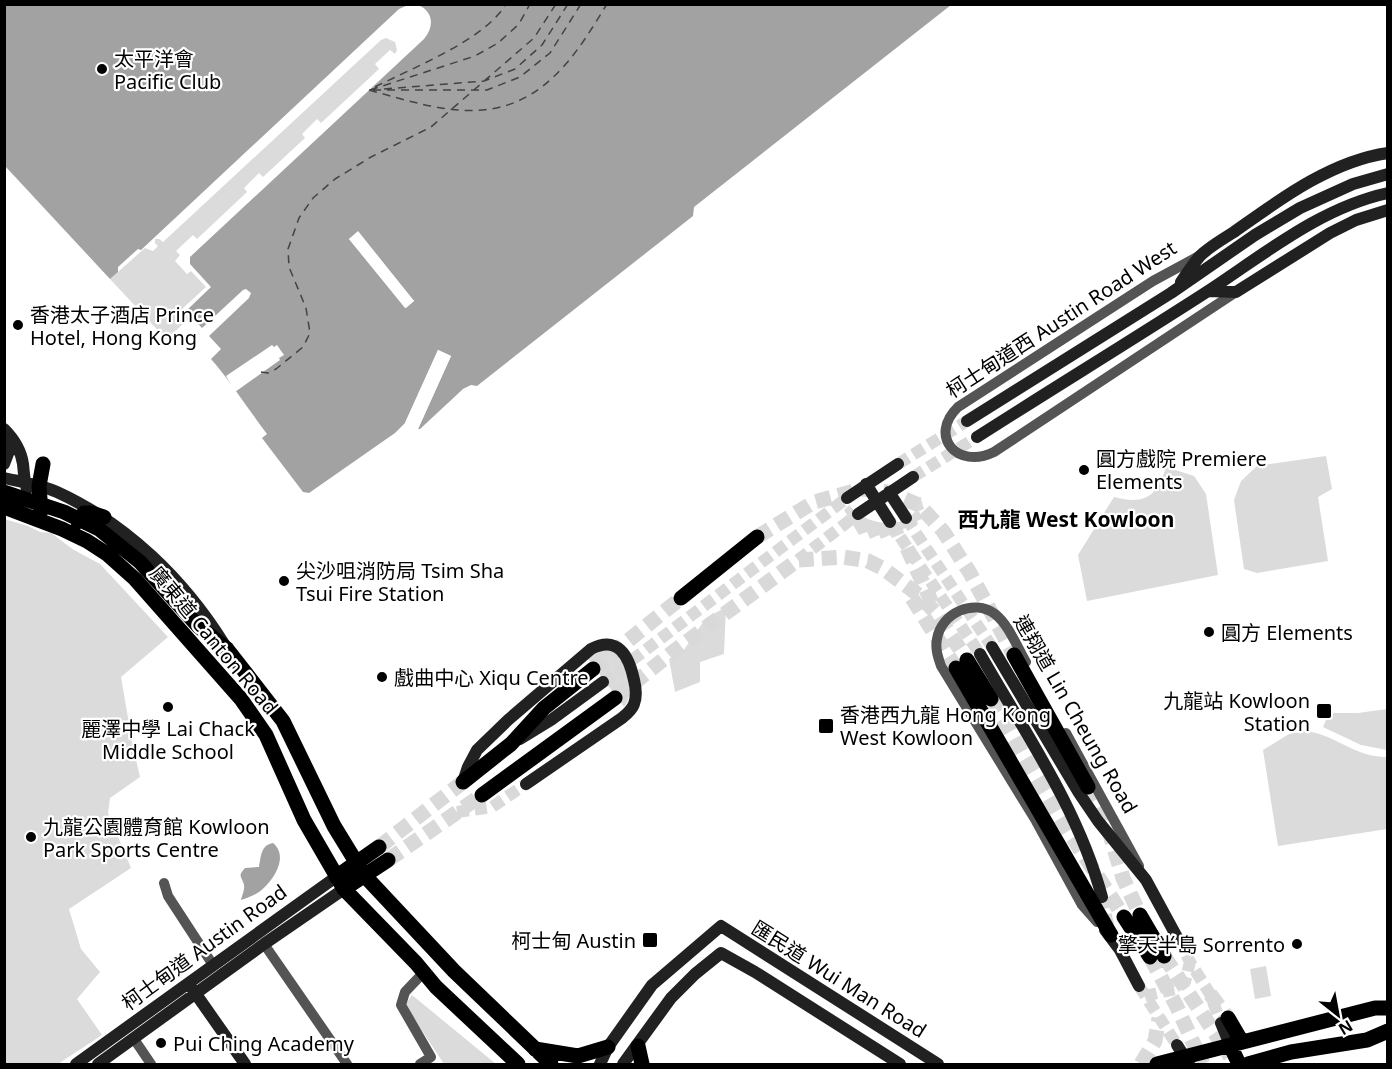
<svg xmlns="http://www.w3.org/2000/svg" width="1392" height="1069" viewBox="0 0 1392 1069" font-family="'Noto Sans','Noto Sans TC',sans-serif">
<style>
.green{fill:#dbdbdb}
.water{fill:#a2a2a2;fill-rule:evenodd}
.pier{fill:#fff;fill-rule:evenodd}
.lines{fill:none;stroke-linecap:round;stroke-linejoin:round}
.ferry{stroke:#434343;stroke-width:1.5;stroke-dasharray:8 6;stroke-linecap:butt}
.secondary-tunnel{stroke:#d9d9d9;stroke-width:12;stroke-dasharray:12 6;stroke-linecap:butt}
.primary-tunnel{stroke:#d9d9d9;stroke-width:15;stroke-dasharray:15 8;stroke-linecap:butt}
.street{stroke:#545454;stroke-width:10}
.secondary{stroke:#212121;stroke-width:12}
.primary{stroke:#000;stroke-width:15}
.poi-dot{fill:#000;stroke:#fff;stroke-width:2}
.labels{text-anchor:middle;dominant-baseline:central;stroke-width:4.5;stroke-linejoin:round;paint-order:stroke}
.poi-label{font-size:20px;fill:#000;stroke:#fff;text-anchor:start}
.street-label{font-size:20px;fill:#000;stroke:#fff}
.neighbourhood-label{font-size:21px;font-weight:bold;fill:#000;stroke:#fff}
</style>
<rect width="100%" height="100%" fill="#fff"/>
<path class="green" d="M386 38 395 42 397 50 395 54 390 50 375 64 379 69 321 123 317 119 302 134 305 138 263 177 259 173 244 188 247 192 197 239 193 235 176 251 180 255 175 261 187 274 191 271 206 287 183 308 191 317 166 339 110 279 145 248 153 251 158 246 155 243V239H159L163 242 381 40Z
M1326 456 1332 489 1318 497 1328 561 1257 573 1244 569 1234 500 1241 481 1257 466Z
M1166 467 1194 476 1206 494 1218 575 1087 601 1078 555 1114 497C1145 505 1157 497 1166 467Z
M920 496 924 509 919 511 922 519 917 521 918 524 903 529 904 533 892 538 890 535 881 539 879 535 870 539 867 532 859 535 844 510 849 505C866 528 918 533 920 496Z
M4 519 28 526 40 532 51 533 74 550 100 564 168 637 121 677 133 747 140 777 110 798 108 813 131 868 69 909 81 949 100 972 77 999 102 1035 58 1064H5Z
M726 607 724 654 700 662V682L675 692 669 659 683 651 706 618Z
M598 649C605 650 612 650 617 654 631 664 635 694 624 707L586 656Z
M1387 709V750L1361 745 1323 727 1329 713H1358Z
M1306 731C1337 735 1353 757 1387 757V829L1278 846 1263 750 1289 734Z
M1266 966 1271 996 1255 999 1250 969Z
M412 995 496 1064H444L405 1005Z"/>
<path class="water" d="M5 4H408V5L399 9 141 250 138 249 118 267V272L110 279 5 166Z
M418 5H951L694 207 693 216 477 386 471 385 463 389 420 429H418L451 356 438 350 405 423 395 433 309 493 303 492 262 438 267 434C248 409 231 382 211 359L221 349 209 336 249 298 251 293 246 289 243 290 202 328 186 311 211 287 190 264V257L424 39C435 26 433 11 418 5ZM358 232 414 301 405 308 349 239Z
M273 843C290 857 272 883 259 892 253 896 247 898 241 900 242 896 245 889 244 885 242 876 237 877 245 868L259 867C261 856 261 845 273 843Z"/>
<path class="pier" d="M358 231 414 301 406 308 349 239ZM358 236 410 301 406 304 353 239Z
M272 345 274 347 277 345 284 355 279 358 280 360 235 392 226 376Z
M438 350 451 356 418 429 415 428 447 358 440 354 408 424 405 423Z"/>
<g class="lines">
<path class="ferry" d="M375 87C412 68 485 40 506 4
M384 89 484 81 515 69 542 45 568 4
M369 90C444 111 506 132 565 65 581 47 594 25 607 4
M370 90 475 56 498 43 519 24 530 4
M373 90H487L520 77 550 53 581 4
M261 372 268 373 276 369 303 347 310 333 306 308 289 267 288 249 299 218 313 198 335 179 371 157 431 127 534 38 556 4"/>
<path class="secondary-tunnel" d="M898 464 967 421
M913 477 977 437
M906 518 992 647
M890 522 980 654
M798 560 858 514
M603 682 847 498
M457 812 492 807 526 784
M1102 897 1108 925
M1178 939 1190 962 1210 994 1221 1023
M1139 986 1177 1045
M1145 996 1175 989 1185 982 1190 962"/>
<path class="primary-tunnel" d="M757 537 814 502 862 489 888 492 919 505 943 531 970 573 1014 655
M907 548 932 603
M912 598 956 668
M593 669 681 598
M615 698 674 651 798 560 843 557 868 561 884 569 920 596 937 614 967 660
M991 699 1067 829 1124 917
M1088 787 1108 828 1123 878 1140 915
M379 847 463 782
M388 860 482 795
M1164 956 1230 1056
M1150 957 1176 1005 1203 1064
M1210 994 1228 1018
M1141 1064 1155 1041 1159 1018"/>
<path class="street" d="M1199 256 1153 281 958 407C928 436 957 470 994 452L1236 292
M1026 662C1017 647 1009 625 995 614 974 598 941 613 937 639 935 649 938 657 941 666L1036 821 1082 905 1097 922
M1066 733 1139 866
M164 883 168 896 213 965
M264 944 347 1064
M134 1039 151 1064
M420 1064 431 1057 401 1005 405 992 424 972"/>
<path class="secondary" d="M1181 282C1187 273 1193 264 1200 256 1209 247 1223 239 1234 232 1279 200 1331 161 1388 153
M1208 291 1236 292 1330 233 1356 220 1388 210
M967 421 1171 293 1255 235 1300 208 1353 184 1388 174
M4 429C14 439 21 450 23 464 24 473 24 481 27 489
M977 437C1052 389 1129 342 1205 293 1262 256 1319 208 1388 193
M4 464 9 451 7 434
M4 478C22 482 41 485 57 492 127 524 184 580 224 644
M866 484 890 522
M889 492 906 518
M847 498 898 464
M858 514 913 477
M992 647 1079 793 1098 821 1146 880 1178 939
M980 654C1025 733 1078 808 1102 897
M520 739 551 720 603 682
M463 782 468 767 477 750 508 720 591 649C618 635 629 656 634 680 636 688 637 696 634 704 632 710 627 714 622 718L526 784
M1105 930 1120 950 1139 986
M191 987 245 1064
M1221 1023 1230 1045
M1177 1045 1189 1064
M76 1064 336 877
M98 1064 264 944 344 889
M600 1064 608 1047 652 985 721 926 938 1064
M623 1064 671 998 695 974 721 953 755 972 900 1064"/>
<path class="primary" d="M4 492 64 512 99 529 140 562 198 626 227 649 283 721 334 826 364 875 454 971 551 1064
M4 507 62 529 87 541 107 554 135 579 241 699 266 735 304 820 344 889 416 963 436 987 518 1064
M41 511 39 486 43 464
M78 522 84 513H92L104 517
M681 598 757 537
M1014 655 1088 787
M967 660 991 699
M956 668 1111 935
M463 782 511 744 544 708 593 669
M482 795 615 698
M336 877 379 847
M344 889 388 860
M1140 915 1164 956
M1124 917 1150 957
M1228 1018 1242 1042
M1230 1045 1239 1064
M638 1046 642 1064
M535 1049 578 1056 608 1047
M1157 1064 1375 1008H1388
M1248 1064 1291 1052 1367 1040 1388 1031"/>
</g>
<g class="poi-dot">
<circle cx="102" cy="69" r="6"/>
<circle cx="18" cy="325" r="6"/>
<circle cx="1084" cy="470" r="6"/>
<circle cx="284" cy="581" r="6"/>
<circle cx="1209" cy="632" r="6"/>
<circle cx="382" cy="677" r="6"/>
<circle cx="168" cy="707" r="6"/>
<rect x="1316" y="703" width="16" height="16" rx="3"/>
<rect x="818" y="718" width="16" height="16" rx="3"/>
<circle cx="31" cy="837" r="6"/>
<rect x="642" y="932" width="16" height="16" rx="3"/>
<circle cx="1297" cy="944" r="6"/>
<circle cx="161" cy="1043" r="6"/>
</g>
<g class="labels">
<g class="poi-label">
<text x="114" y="58">太平洋會<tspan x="114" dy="23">Pacific Club</tspan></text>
<text x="30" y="314">香港太子酒店 Prince<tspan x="30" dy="23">Hotel, Hong Kong</tspan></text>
<text x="1096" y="458">圓方戲院 Premiere<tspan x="1096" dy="23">Elements</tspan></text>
<text x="296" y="570">尖沙咀消防局 Tsim Sha<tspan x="296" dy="23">Tsui Fire Station</tspan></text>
<text x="1221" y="632">圓方 Elements</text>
<text x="394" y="677">戲曲中心 Xiqu Centre</text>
<text x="1310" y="700" text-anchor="end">九龍站 Kowloon<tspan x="1310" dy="23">Station</tspan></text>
<text x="840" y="714">香港西九龍 Hong Kong<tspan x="840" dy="23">West Kowloon</tspan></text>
<text x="168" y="728" text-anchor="middle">麗澤中學 Lai Chack<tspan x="168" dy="23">Middle School</tspan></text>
<text x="43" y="826">九龍公園體育館 Kowloon<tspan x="43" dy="23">Park Sports Centre</tspan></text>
<text x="636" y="940" text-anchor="end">柯士甸 Austin</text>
<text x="1285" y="944" text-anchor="end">擎天半島 Sorrento</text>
<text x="173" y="1043">Pui Ching Academy</text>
</g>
<g class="street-label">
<text transform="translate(1061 319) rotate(-33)">柯士甸道西 Austin Road West</text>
<text transform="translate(214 640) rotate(50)">廣東道 Canton Road</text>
<text transform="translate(1076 714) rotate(60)">連翔道 Lin Cheung Road</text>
<text transform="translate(204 947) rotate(-36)">柯士甸道 Austin Road</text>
<text transform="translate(839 979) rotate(32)">匯民道 Wui Man Road</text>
</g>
<g class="neighbourhood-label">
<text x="1066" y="519">西九龍 West Kowloon</text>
</g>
</g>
<rect width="1392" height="1069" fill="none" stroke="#000000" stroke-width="12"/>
<g transform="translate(1338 1015) rotate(149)" stroke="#ffffff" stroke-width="4.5" paint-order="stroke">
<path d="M0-4.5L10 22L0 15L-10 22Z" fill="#000000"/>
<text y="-9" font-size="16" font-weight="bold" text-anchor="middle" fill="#000000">N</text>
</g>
</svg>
